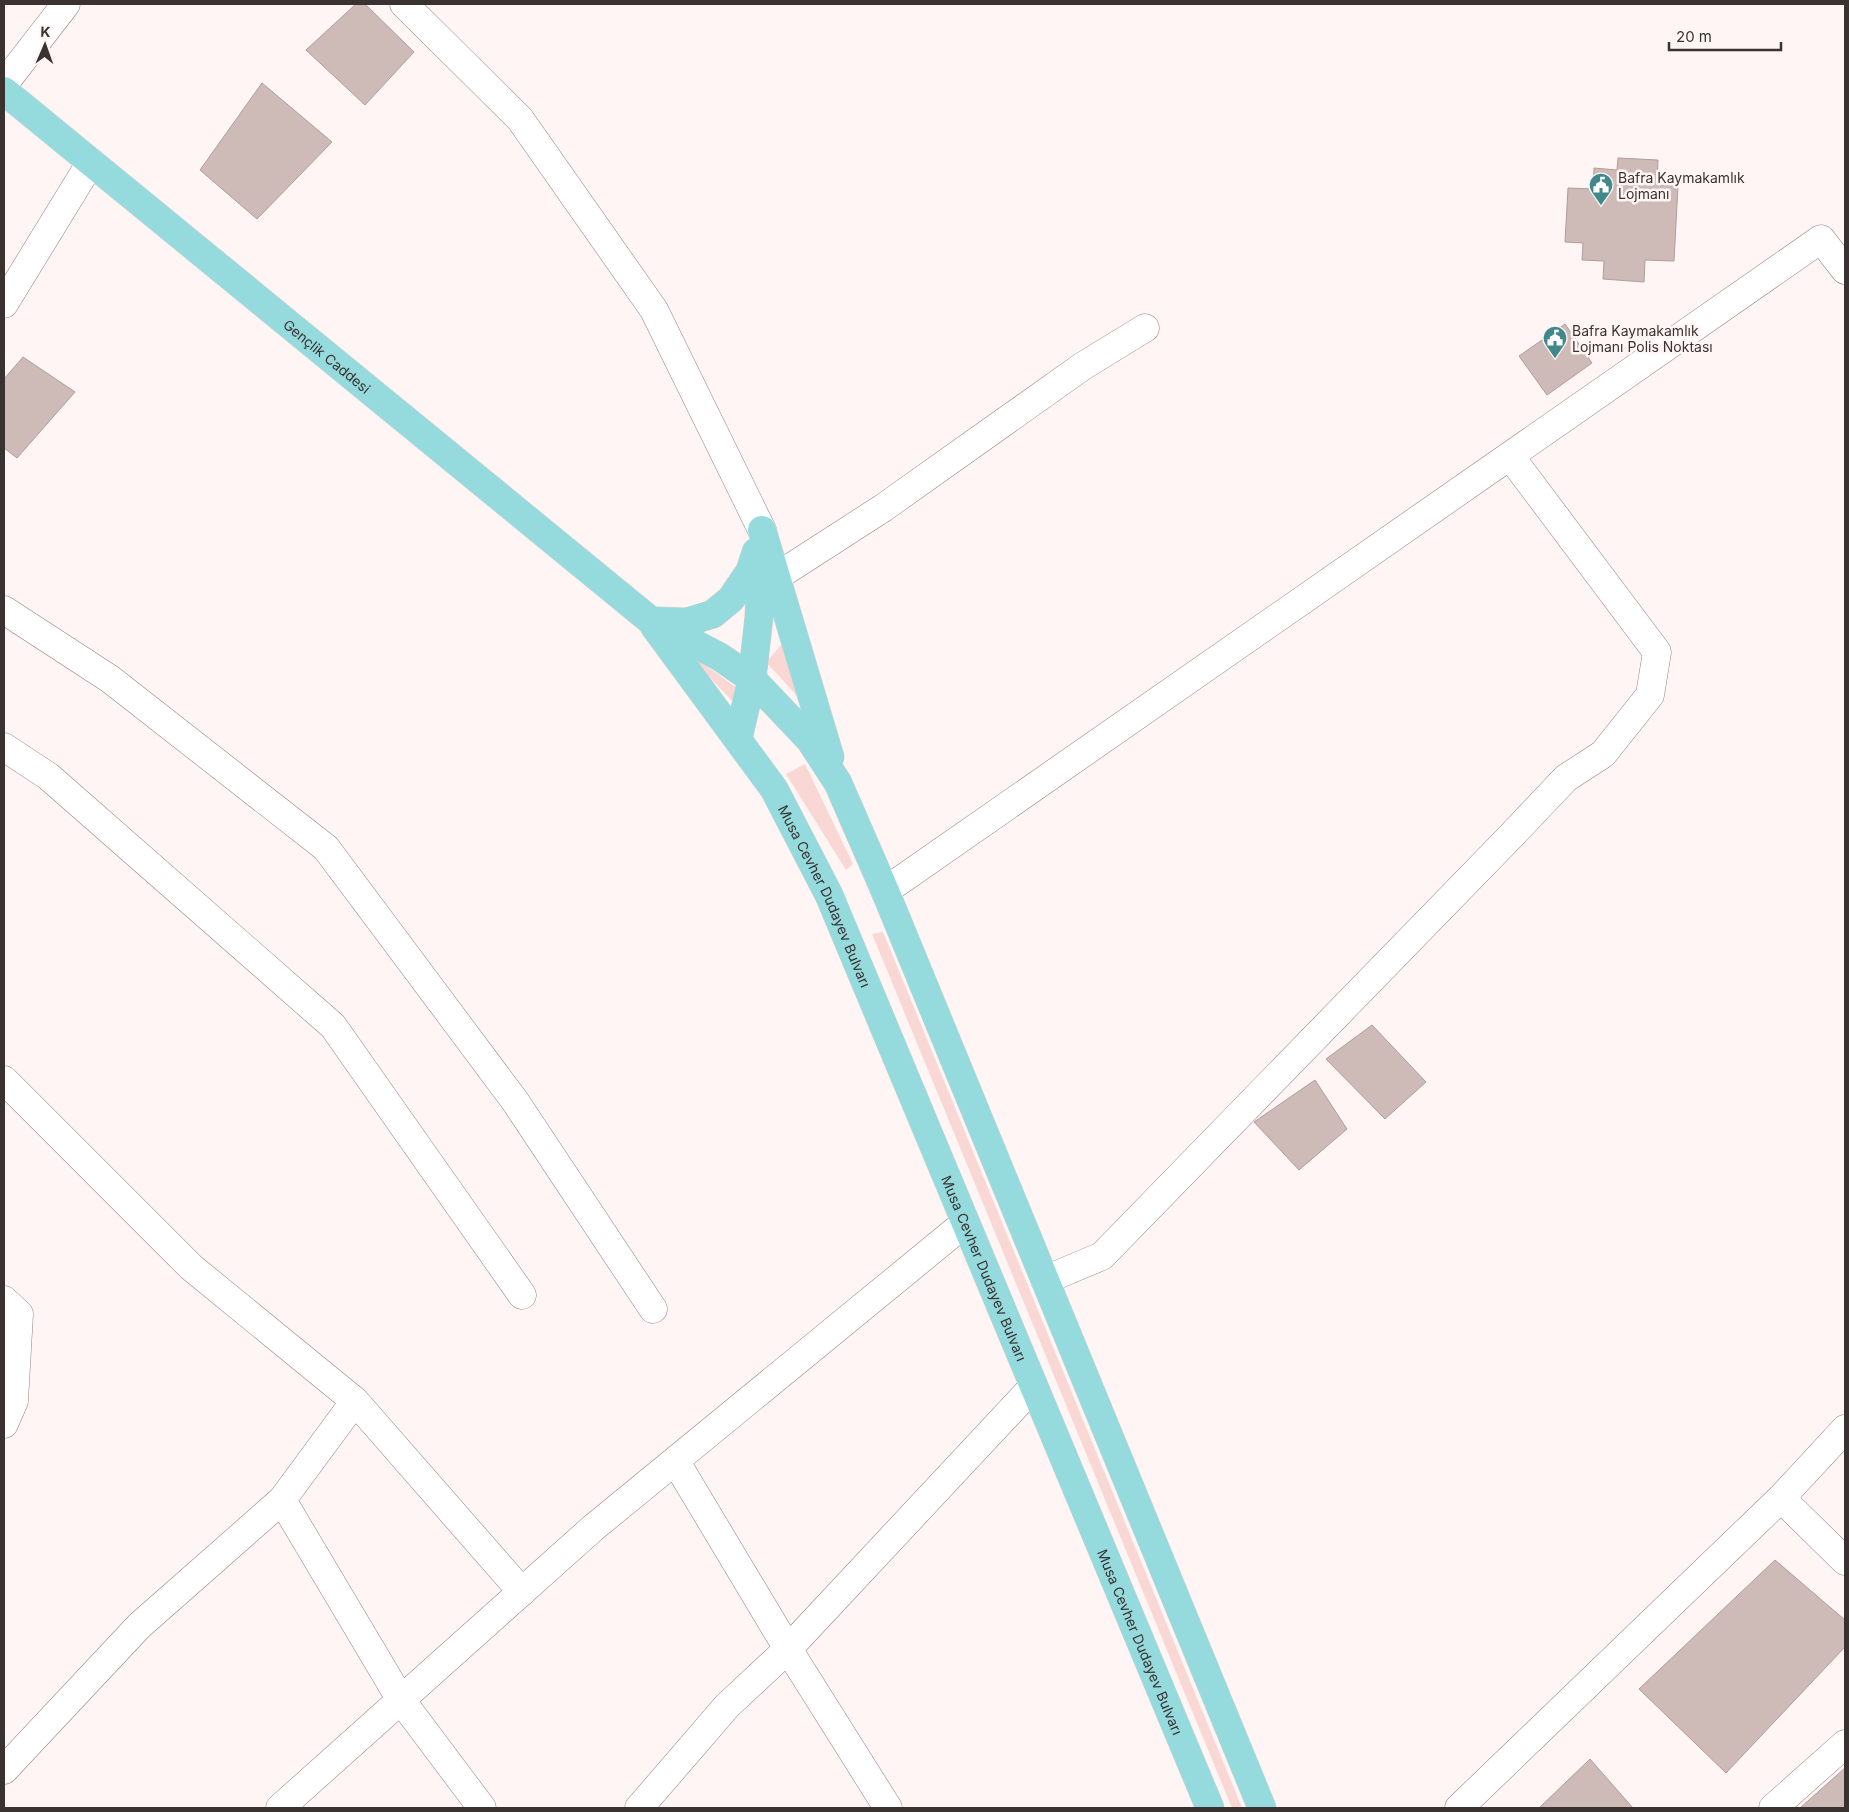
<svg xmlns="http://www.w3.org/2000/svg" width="1849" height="1812" viewBox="0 0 1849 1812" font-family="Inter,sans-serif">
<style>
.green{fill:#f9d7d4}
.building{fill:#cebbb8;stroke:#b09d9b}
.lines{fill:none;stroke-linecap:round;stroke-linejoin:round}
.minor-casing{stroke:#93817f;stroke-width:29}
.major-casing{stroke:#d4d2d2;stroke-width:29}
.minor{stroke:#fff;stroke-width:28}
.major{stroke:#95dbde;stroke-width:28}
.labels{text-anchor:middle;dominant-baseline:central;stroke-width:5;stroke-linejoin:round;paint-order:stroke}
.poi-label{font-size:14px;fill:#3a3231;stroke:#fef5f4;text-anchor:start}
.street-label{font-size:14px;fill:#3a3231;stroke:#fef5f4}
</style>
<rect width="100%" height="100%" fill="#fef5f4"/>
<path class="green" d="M782 644 799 698 766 662Z
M683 649 737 688 735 704Z
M805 764 853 864 846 870 786 774Z
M883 932 1242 1808H1232L872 934Z"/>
<path class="building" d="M356 4H365L414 52 365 105 306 50Z
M262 83 332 142 257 219 200 170Z
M1618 158 1658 160 1657 185 1678 186 1674 261 1645 260 1644 282 1603 279 1604 261 1582 260 1583 243 1565 242 1568 188 1593 189 1594 168 1617 170Z
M1565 324 1592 363 1547 395 1519 356Z
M23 357 75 392 17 458 4 448V379Z
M1372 1025 1426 1082 1385 1119 1326 1059Z
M1315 1080 1347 1129 1299 1170 1254 1122Z
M1775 1560 1845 1620V1647L1726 1773 1639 1689Z
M1590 1759 1633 1808H1539Z
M1845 1768V1808H1800Z"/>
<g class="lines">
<defs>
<path id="minor" d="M404 4 520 119 654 310 762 530
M4 84 66 4
M4 304 91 162
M776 577 883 508 1083 366 1145 328
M4 610 110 679 326 848 515 1101 653 1309
M4 747 48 776 333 1026 522 1295
M885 891 1821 239 1845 270
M4 1080 191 1267 355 1401 522 1592
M1045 1280 1102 1256 1511 836 1566 778 1603 754 1650 695 1657 652 1510 456
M4 1300 19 1314 14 1401 4 1424
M355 1401 282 1500 401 1700 482 1808
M676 1462 788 1649 888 1808
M1781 1498 1845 1561
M4 1770 139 1626 282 1500
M280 1808 593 1528 965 1223
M639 1808 727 1706 788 1649 1033 1387
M1459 1808 1781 1498 1845 1429
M1773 1808 1845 1744"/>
<g id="major">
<path id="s1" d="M4 91 650 620 720 657 752 679 810 740 838 783 885 891 1262 1808"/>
<path d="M762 530 830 757"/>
<path d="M654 621 687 622 713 614 731 599 750 571 756 552"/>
<path id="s2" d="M654 626 774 789 829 895 1210 1808"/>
<path d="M738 739 752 679 759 617 761 552"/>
</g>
</defs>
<use href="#minor" class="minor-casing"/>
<use href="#major" class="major-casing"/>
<use href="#minor" class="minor"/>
<use href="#major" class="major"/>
</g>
<defs>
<symbol id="civic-pin" viewBox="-11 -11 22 30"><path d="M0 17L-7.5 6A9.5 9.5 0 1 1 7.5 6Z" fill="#40888b" stroke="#fef5f4"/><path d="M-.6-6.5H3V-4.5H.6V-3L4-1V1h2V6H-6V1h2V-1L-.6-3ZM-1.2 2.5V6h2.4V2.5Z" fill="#fff"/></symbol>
</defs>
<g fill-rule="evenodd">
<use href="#civic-pin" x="1587" y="171" width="28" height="38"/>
<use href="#civic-pin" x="1541" y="324" width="28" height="38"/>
</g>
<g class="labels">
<g class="poi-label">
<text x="1618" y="177">Bafra Kaymakamlık<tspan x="1618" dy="16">Lojmanı</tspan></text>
<text x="1572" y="330">Bafra Kaymakamlık<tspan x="1572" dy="16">Lojmanı Polis Noktası</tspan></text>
</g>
<g class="street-label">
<text stroke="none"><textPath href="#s1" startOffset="418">Gençlik Caddesi</textPath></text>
<text stroke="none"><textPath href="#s2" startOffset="321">Musa Cevher Dudayev Bulvarı</textPath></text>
<text stroke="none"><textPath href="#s2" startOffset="726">Musa Cevher Dudayev Bulvarı</textPath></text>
<text stroke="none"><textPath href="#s2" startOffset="1131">Musa Cevher Dudayev Bulvarı</textPath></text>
</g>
</g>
<rect width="1849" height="1812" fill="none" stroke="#3a3231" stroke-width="10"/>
<g transform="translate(45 45) rotate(2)" stroke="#fef5f4" stroke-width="4" paint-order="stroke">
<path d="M0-4L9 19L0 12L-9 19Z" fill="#3a3231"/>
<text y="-8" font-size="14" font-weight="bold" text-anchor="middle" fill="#3a3231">K</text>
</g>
<path d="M1669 42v8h112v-8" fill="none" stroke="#3a3231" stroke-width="2.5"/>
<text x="1676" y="42" font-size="15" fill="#3a3231" stroke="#fef5f4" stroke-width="4" paint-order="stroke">20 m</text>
</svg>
